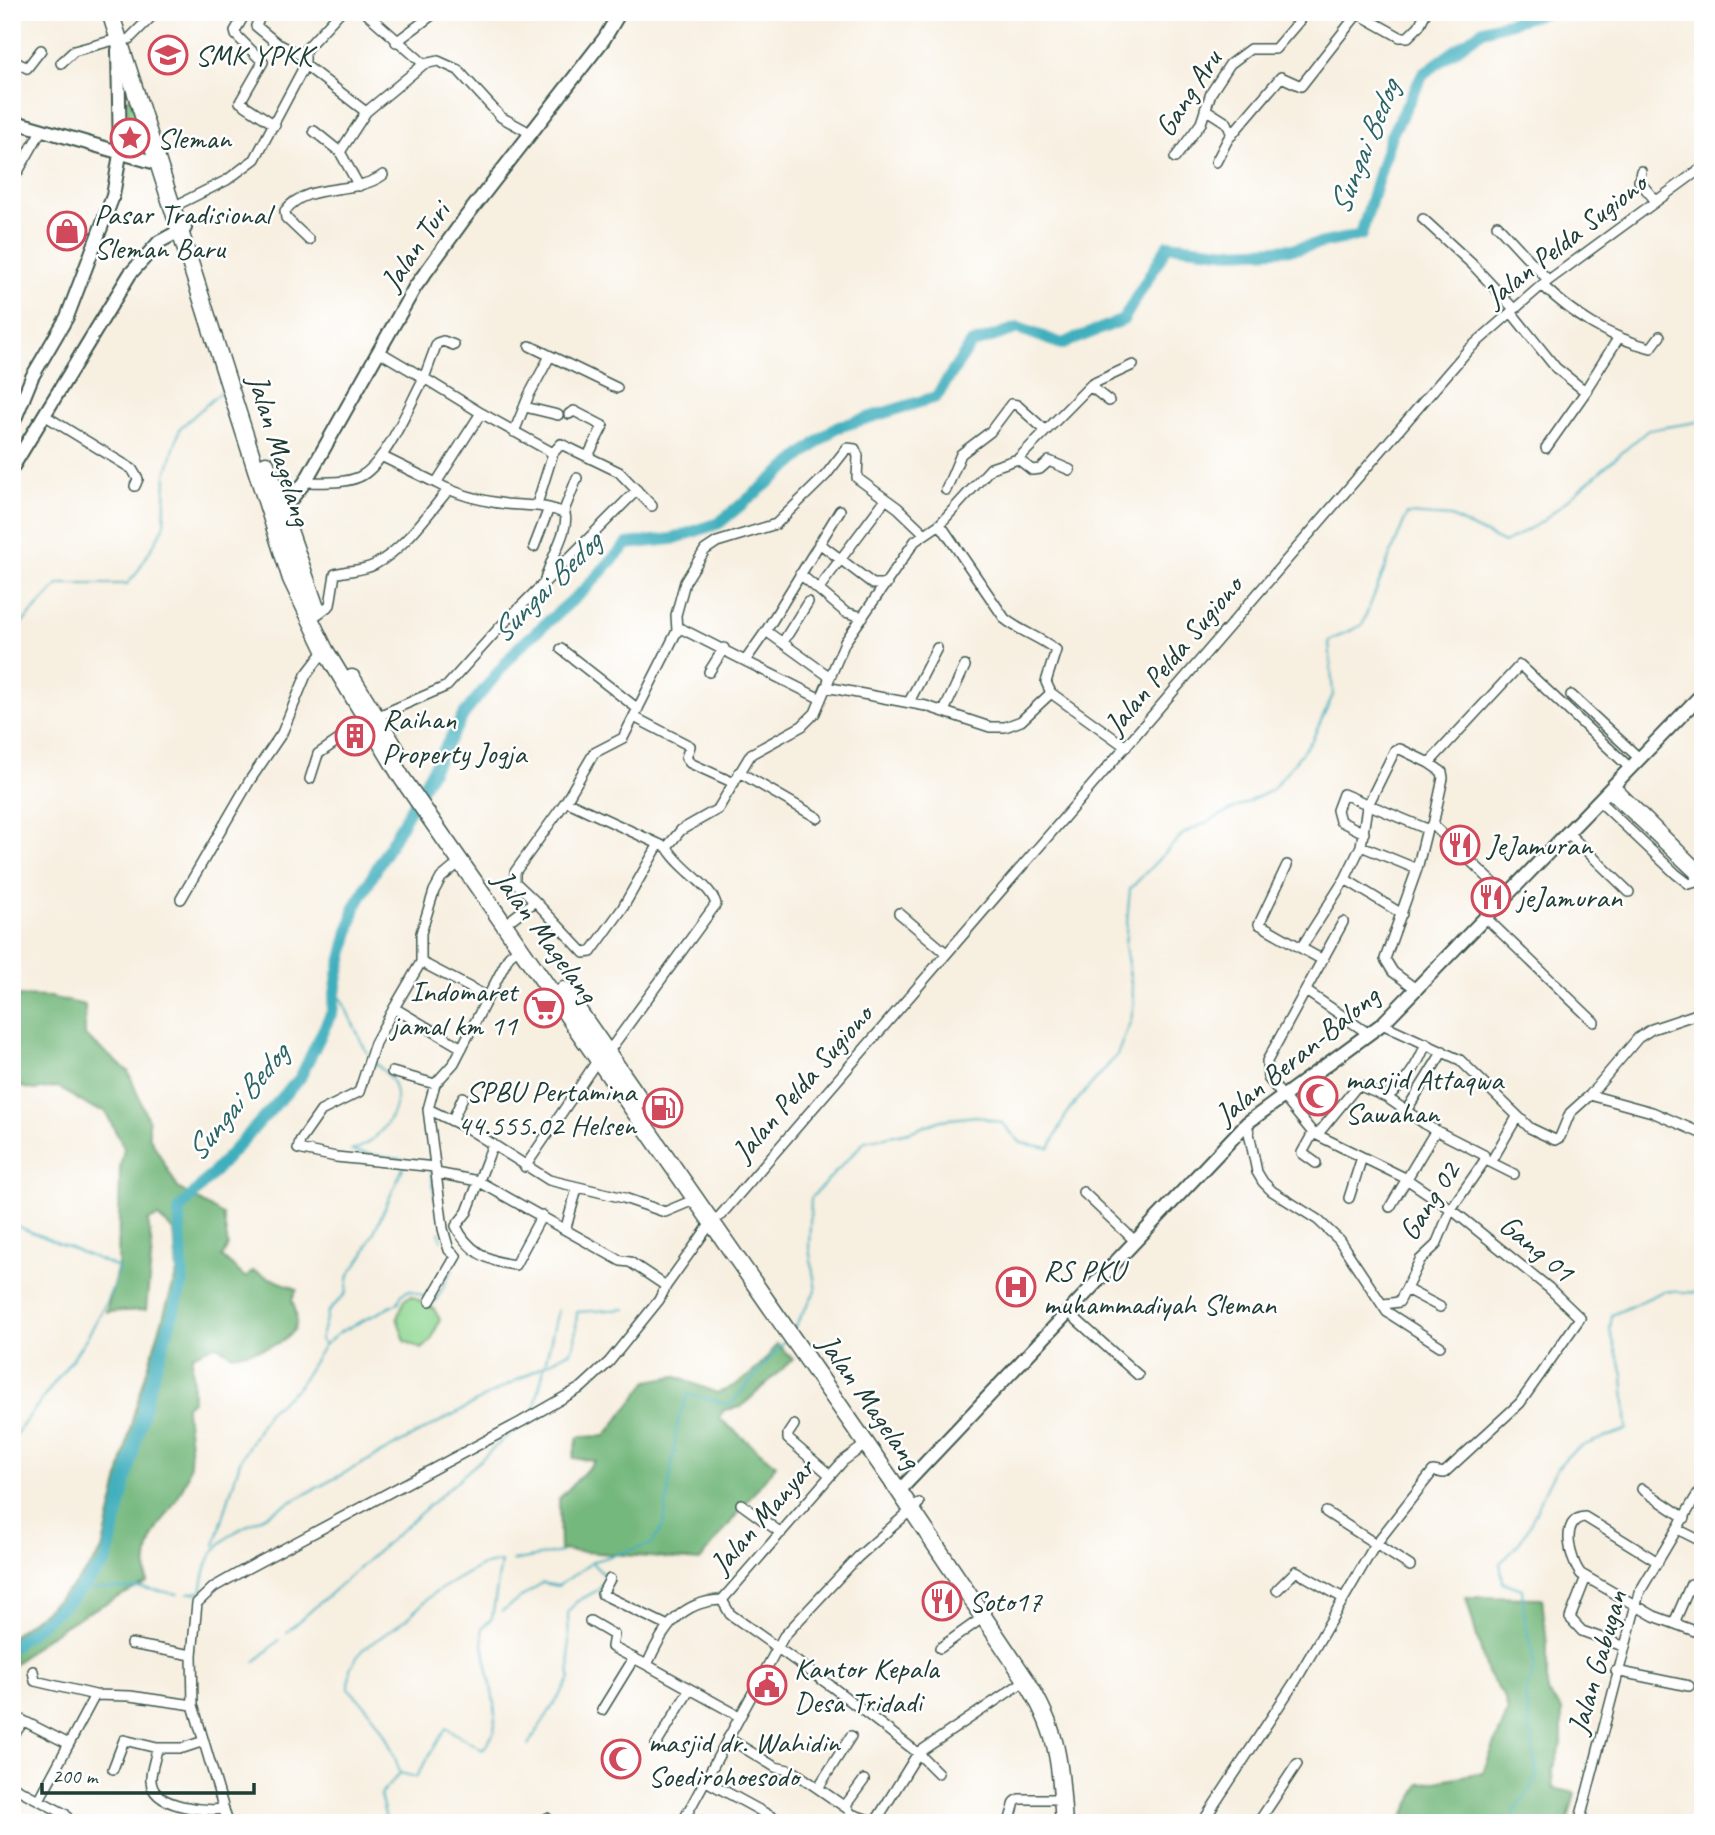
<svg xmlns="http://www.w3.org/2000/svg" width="1715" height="1835" viewBox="0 0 1715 1835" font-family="Caveat,sans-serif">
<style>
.green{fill:#91d893;stroke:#588a64;stroke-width:2}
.forest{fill:#74b87d;stroke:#4a7a58;stroke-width:2}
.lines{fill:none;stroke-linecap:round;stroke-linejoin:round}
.stream{stroke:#41afbd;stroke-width:2}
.river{stroke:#41afbd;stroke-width:12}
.street-casing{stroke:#3f584e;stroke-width:12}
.secondary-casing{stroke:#3f584e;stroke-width:16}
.highway-casing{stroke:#3f584e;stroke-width:19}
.street{stroke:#fff;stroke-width:9}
.secondary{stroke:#fff;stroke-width:12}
.highway{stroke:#fff;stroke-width:16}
.labels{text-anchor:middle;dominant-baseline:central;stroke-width:5;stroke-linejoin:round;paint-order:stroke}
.poi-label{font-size:30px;fill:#1f3d34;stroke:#fff;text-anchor:start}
.street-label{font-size:30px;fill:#1f3d34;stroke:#fff}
.water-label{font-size:32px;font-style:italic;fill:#2b6564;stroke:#fff}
</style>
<rect width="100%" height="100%" fill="#fff"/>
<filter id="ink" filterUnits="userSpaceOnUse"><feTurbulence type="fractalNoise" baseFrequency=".0143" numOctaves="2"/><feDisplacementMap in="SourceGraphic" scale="14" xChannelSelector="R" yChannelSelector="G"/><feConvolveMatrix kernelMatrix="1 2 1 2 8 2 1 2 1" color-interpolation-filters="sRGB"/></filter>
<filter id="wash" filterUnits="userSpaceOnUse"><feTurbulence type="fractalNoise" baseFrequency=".00686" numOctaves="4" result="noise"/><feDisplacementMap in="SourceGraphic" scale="28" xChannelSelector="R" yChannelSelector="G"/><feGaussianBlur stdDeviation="1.57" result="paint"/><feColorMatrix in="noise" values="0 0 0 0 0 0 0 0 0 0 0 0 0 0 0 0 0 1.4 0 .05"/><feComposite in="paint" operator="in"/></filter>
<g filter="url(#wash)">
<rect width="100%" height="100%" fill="#f7efe0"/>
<path class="green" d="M130 97 147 152 146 155 130 149 127 99Z
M411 1296 433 1308 440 1319 431 1341 422 1349 405 1341 397 1318 405 1299Z"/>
<path class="forest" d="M12 996 50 997 85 1005V1036L128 1071 149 1122V1136L178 1188 223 1215 228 1246 222 1257 246 1278 253 1271 297 1289 292 1300C311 1345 266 1347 233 1355L215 1345 192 1355 193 1400 186 1406C186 1431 196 1455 186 1480 169 1523 142 1529 147 1583 100 1606 50 1628 12 1667V1636C44 1611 81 1585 102 1550L134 1413 177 1272 174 1231 158 1217 148 1221 152 1249 146 1310 106 1312 118 1266 120 1168 124 1148 105 1111 90 1107 58 1087 34 1090 12 1085Z
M777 1344 793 1359 741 1407 724 1410 719 1418 776 1465 700 1561 560 1550 559 1499 595 1461 573 1458 578 1437 605 1436 648 1381 675 1376 717 1393C744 1384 761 1367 777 1344Z
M1466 1597 1542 1598 1547 1645V1692L1562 1710V1744L1552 1770 1553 1788 1575 1793 1567 1823H1400L1420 1784 1483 1772 1508 1712 1505 1698 1487 1673Z"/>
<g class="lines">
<path class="stream" d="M12 634 59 584H127L136 574 164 527 166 475 180 428 222 391
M336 988 367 1053
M373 1060C378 1066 387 1073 392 1081 407 1109 376 1144 351 1151L406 1160
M421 1161 430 1162
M431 1172 435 1198
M12 1224 119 1268C101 1333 50 1385 12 1440
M439 1232 441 1240
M435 1302 453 1269
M794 1328 816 1290 809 1248 811 1198 865 1141 909 1132 941 1120 977 1116 1002 1123 1021 1143 1050 1148 1068 1111 1117 1055 1131 1020 1134 1002 1125 945 1130 889 1183 834 1272 790 1312 740 1333 695 1329 641 1362 625 1407 514 1451 517 1504 543 1543 521 1648 430 1703 421
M324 1345 320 1340 328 1312 346 1293 349 1275 364 1254 403 1168
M534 1410 558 1310
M215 1545 240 1461 268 1412 298 1387 324 1345 340 1332 398 1303 402 1294 410 1290 426 1297
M512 1561 561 1552
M80 1589 142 1588 178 1594
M188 1593 201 1592C206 1561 209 1550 235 1532L571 1351 575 1342 577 1312 626 1309
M502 1611 542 1583 558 1586 594 1561 652 1544 664 1524 678 1420 688 1394 730 1405 785 1341
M287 1632 513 1431
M255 1662 279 1640
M528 1745 570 1679 568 1612 576 1602 598 1590 606 1577 592 1563
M387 1823 380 1795 400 1773C390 1739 375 1713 349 1689L350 1668 362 1650 404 1621 434 1593 480 1566 501 1562 492 1618 482 1628C481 1655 500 1706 494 1730 493 1737 487 1744 483 1750L446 1728 416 1777 400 1773
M1508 1823 1537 1777 1525 1695 1535 1666 1525 1621 1522 1589 1503 1582 1500 1563C1542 1528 1536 1484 1571 1453 1584 1442 1611 1437 1627 1429L1623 1375 1610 1330 1612 1315 1664 1291 1703 1293"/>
<path class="river" d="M12 1647 70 1600 106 1562 148 1392 183 1282 179 1210 300 1078 332 1012 338 975 355 907 464 714 518 648 584 590 627 544 672 539 719 523 835 428 936 397 971 344 1018 328 1062 344 1123 320 1168 245 1231 252 1294 249 1361 235 1390 138 1423 74 1483 30 1546 12"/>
</g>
</g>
<g filter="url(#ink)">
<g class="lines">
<defs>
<path id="street" d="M246 12 235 31 236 35 263 62 240 102 275 125
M262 12 256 26 278 44 303 56
M365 12 424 64
M1355 12 1400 37H1408L1419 26 1426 12
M12 19 18 12
M129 39 156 12
M396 42 435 13
M12 60 27 68 41 50
M61 63 74 51 118 39
M305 65 366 112 424 64 438 61 458 70 501 117 532 134
M1205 109 1227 123 1232 135
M314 131 340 152 359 186
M340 152 366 112
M1175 158 1201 123 1211 93 1230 64 1250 49H1275L1299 21 1291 12
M1216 162 1228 139 1281 77 1301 86 1359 12
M1641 171 1639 181 1655 200
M12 182 41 131
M177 205 227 180 255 159 305 65V50L340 12
M1423 219 1472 264 1514 309
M1497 225 1548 280
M309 240 286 218 285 211C307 181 354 196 383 175
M1542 285C1574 315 1607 337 1651 348L1660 336
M1511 312 1556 368 1585 391 1619 337
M530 346 617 388
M1090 386 1109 401
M525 407 558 415
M481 413 553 453
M569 414 574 411 603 426 588 456
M44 415 132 469 138 479 135 486
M514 432 529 395 550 356
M1546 448 1587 390
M381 456 436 483 481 413 424 378 437 343 443 341 454 345
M1018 459 1032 470 1040 469 1049 461 1070 470
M305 482C322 482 343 484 359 477 385 466 410 403 424 378L378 351
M436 483C456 494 483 501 506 504 527 506 546 504 565 514 570 530 547 564 544 584
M946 490 961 454 990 432 1011 404 1017 405 1045 430
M537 504 553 453 561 444 619 472 652 506
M563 513 577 478
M940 524 1005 619C1021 632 1040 637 1056 650L1046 682 1051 693
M819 543 873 584H887
M534 547 549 508
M800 574 845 612 863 617
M819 588 885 500
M318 614 330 605 335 574C348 570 362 571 374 565 404 549 427 515 449 489
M677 631 676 615 685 582 705 550 717 542 776 524 826 475 847 448 855 449 858 456 857 478 898 508 924 533
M766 631 840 510
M783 642 808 602
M561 649 638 709
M745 661 821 699
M709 672 724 648
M828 682 845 642 915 541 940 524 991 468 1018 459 1092 384 1133 365
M1571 695 1639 758
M909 702 937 648
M944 711 965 666
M376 717 447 686 500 627 637 490
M634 717 690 746 686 758 690 763 734 783
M1429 763 1442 772 1443 778 1433 825
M739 772 818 818
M310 779 318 754 365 722
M1613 784 1703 873
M1598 800 1676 874 1689 884 1696 882 1695 874 1607 791
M566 801 663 846
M1433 825 1506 895
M1567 832 1629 892
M1364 833 1340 821 1337 810 1343 794 1427 829 1433 825
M1361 846 1417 869 1385 959 1393 972 1416 989
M459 863 441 878 434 891 421 933V962L394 1008 462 1048
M1287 865 1259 924 1301 948
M1417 869 1427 829
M1345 879 1402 914
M181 899 250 780 282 733 306 675 325 650
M535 901 584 953 591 952 622 909 659 844
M899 913 946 953
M1485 917 1594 1022
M513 918 535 901 515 882V872L566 801 594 753 623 738 677 631 682 629 745 661 766 631 830 677
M1321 959 1301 948 1345 879 1361 846 1367 807 1395 750 1400 749 1429 763 1520 665 1629 767
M421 962 488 997
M1306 991 1369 1034
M394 1008 375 1043 359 1092 321 1111 300 1141 298 1149 336 1157 435 1167
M1382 1024 1460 1060 1530 1128 1555 1140 1560 1137 1570 1113 1590 1095 1638 1038 1652 1029 1703 1012
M609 1051 716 904C710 884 679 869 667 847L681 830 718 809 751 754 802 726 815 713 826 687 926 706 990 727H1005L1021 721 1051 693 1126 747
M392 1072 435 1084
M1590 1095 1652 1112 1703 1134
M1386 1097 1431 1128 1484 1155 1485 1160 1451 1209 1436 1245 1420 1260 1406 1289 1440 1307
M428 1109 467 1128 549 1180 624 1198 665 1212 696 1199
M1406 1111 1443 1051
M452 1121 463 1097
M1247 1123 1257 1172 1263 1182 1272 1191 1318 1220 1339 1240 1387 1312 1440 1346
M1313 1133 1302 1153 1316 1163
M1317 1135 1358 1085 1386 1097C1405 1085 1418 1065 1426 1043
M493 1144 467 1212 456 1226C467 1250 489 1262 515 1265L542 1215
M1486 1160 1514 1174
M1491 1162 1517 1117
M525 1167 599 1058
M436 1173 478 1181 621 1261 630 1262 666 1286
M1083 1192 1135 1241
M1349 1198 1362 1157
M1390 1207 1436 1130
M720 1216 1468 350 1542 285 1703 167
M566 1227 577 1189
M430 1301 456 1256 449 1250 443 1229 428 1109 435 1084 454 1063 509 956 521 946
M1384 1304 1399 1302 1406 1289
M1068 1312 1138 1375
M794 1425 788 1434V1439L830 1475
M865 1445 843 1461 722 1600 730 1614 831 1686 918 1753 1026 1680
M1642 1489 1685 1518
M741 1504 781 1533
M1326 1512 1410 1566
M1679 1530 1703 1542
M1658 1562 1585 1517C1559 1518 1570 1561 1581 1574L1654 1616 1703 1634
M1586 1577 1570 1618 1582 1631 1623 1646
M610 1579 602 1594 668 1626
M1277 1590 1296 1571 1343 1598
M590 1621 614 1635 612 1647 647 1665
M1674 1623 1691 1584
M131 1644 192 1655
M940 1648 982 1618
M33 1671 35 1681 95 1695
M1616 1671 1689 1686
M690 1689 647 1665C662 1630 680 1601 722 1600
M602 1710 634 1658
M12 1715 69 1744
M12 1737 24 1721
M728 1738 775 1767 793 1771 848 1809 851 1814 878 1823
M204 1741 183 1748H157C156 1758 150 1771 151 1781 153 1808 205 1811 224 1809
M656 1745 690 1689 739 1716
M113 1769 124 1740 157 1748
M706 1781 783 1823
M12 1786 65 1814 71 1823
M818 1788 851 1736
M39 1800 95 1695 130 1696 193 1705
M845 1806 864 1780
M876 1821 918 1753 938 1773
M228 1823 193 1705 192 1655 197 1603 214 1587 244 1570 521 1422 582 1387 609 1362 659 1300 666 1286 711 1223
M544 1823 547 1818
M682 1823 784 1636 858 1557 919 1503
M1009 1823 1015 1802 1019 1799H1062
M1202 1823 1296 1680 1375 1545 1433 1471 1444 1473 1520 1403 1580 1318 1549 1288 1451 1209 1405 1178 1313 1133 1268 1078 1267 1061 1343 922
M1258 1823 1297 1764
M1579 1823 1639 1593 1703 1485"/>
<path id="secondary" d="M12 121 156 163
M12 426 32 377 67 317 113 196 120 154 118 50
M12 468 130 274 159 242 185 228
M279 514 305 482 415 287 465 218 604 39 620 12
M899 1491 1247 1123 1382 1024 1703 693"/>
<path id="highway" d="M110 12 291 579 325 650 402 778 899 1491 1026 1680C1060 1736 1059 1760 1064 1823
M266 464 316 608
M352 678 397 751
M564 990 641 1101"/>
</defs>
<use href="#street" class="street-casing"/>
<use href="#secondary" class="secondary-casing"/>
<use href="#highway" class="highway-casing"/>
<use href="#street" class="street"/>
<use href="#secondary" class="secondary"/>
<use href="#highway" class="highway"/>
</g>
</g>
<defs>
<symbol id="school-ring" viewBox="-11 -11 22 22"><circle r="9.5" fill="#fff" stroke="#d1495b" stroke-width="1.5"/><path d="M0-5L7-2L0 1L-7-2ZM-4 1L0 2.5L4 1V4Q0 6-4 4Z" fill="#d1495b"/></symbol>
<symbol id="sight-ring" viewBox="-11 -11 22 22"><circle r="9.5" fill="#fff" stroke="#d1495b" stroke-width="1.5"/><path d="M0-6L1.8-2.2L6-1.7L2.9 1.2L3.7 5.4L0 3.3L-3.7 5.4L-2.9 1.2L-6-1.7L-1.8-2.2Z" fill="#d1495b"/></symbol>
<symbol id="shop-ring" viewBox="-11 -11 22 22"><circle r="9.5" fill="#fff" stroke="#d1495b" stroke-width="1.5"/><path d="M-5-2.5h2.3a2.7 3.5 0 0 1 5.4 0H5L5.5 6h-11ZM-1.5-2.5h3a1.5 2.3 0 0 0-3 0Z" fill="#d1495b"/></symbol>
<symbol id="building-ring" viewBox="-11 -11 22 22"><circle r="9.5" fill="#fff" stroke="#d1495b" stroke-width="1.5"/><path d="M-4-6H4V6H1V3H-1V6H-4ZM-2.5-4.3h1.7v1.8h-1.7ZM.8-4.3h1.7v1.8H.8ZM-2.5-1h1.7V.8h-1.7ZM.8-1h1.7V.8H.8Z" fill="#d1495b"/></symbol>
<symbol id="restaurant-ring" viewBox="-11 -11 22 22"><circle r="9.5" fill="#fff" stroke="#d1495b" stroke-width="1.5"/><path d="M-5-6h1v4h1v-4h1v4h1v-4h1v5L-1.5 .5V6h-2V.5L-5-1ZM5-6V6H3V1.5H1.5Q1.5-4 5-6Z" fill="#d1495b"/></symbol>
<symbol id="supermarket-ring" viewBox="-11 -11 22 22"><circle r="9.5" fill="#fff" stroke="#d1495b" stroke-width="1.5"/><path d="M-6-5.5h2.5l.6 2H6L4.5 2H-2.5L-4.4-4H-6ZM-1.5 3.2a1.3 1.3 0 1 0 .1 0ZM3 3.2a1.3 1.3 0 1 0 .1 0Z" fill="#d1495b"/></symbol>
<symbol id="mosque-ring" viewBox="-11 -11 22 22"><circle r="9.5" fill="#fff" stroke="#d1495b" stroke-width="1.5"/><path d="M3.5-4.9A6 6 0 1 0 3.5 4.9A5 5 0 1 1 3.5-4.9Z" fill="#d1495b"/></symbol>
<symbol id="fuel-ring" viewBox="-11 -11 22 22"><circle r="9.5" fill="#fff" stroke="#d1495b" stroke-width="1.5"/><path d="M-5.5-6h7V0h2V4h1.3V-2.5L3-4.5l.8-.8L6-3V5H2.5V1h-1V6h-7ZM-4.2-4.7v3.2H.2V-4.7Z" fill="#d1495b"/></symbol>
<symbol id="hospital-ring" viewBox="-11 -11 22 22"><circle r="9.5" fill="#fff" stroke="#d1495b" stroke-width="1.5"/><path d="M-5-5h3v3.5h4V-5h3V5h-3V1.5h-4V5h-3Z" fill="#d1495b"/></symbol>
<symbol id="civic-ring" viewBox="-11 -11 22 22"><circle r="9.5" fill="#fff" stroke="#d1495b" stroke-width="1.5"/><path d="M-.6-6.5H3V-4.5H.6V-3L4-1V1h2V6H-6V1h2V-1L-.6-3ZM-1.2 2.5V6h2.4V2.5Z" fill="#d1495b"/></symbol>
</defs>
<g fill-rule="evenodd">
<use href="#school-ring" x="146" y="33" width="44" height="44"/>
<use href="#sight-ring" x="108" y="116" width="44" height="44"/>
<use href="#shop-ring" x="45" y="209" width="44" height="44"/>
<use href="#building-ring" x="333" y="714" width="44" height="44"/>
<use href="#restaurant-ring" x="1438" y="823" width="44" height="44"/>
<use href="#restaurant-ring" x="1469" y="875" width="44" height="44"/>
<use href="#supermarket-ring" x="522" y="986" width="44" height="44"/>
<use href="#mosque-ring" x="1296" y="1074" width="44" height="44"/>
<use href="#fuel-ring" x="641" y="1086" width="44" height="44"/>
<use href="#hospital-ring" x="994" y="1265" width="44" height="44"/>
<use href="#restaurant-ring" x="920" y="1579" width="44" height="44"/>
<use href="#civic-ring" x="745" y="1663" width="44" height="44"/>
<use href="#mosque-ring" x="599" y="1737" width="44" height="44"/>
</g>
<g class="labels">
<g class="poi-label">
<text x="195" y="55">SMK YPKK</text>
<text x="157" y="138">Sleman</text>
<text x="94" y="214">Pasar Tradisional<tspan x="94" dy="34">Sleman Baru</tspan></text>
<text x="382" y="719">Raihan<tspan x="382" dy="34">Property Jogja</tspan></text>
<text x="1487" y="845">JeJamuran</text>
<text x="1518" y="897">jeJamuran</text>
<text x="517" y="991" text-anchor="end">Indomaret<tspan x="517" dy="34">jamal km 11</tspan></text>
<text x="1345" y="1079">masjid Attaqwa<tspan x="1345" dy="34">Sawahan</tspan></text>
<text x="636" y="1091" text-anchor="end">SPBU Pertamina<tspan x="636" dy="34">44.555.02 Helsen</tspan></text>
<text x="1043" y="1270">RS PKU<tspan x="1043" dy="34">muhammadiyah Sleman</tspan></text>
<text x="969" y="1601">Soto17</text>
<text x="794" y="1668">Kantor Kepala<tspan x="794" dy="34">Desa Tridadi</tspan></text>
<text x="648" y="1742">masjid dr. Wahidin<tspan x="648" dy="34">Soedirohoesodo</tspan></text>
</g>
<g class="street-label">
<text transform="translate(1188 93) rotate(-57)">Gang Aru</text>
<text transform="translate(1565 240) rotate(-38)">Jalan Pelda Sugiono</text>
<text transform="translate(415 246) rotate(-56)">Jalan Turi</text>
<text transform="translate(280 450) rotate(73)">Jalan Magelang</text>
<text transform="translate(1173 655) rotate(-50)">Jalan Pelda Sugiono</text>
<text transform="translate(546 936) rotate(54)">Jalan Magelang</text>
<text transform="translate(1297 1055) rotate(-39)">Jalan Beran-Balong</text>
<text transform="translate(802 1083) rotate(-49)">Jalan Pelda Sugiono</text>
<text transform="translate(1429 1201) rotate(-57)">Gang 02</text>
<text transform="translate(1537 1248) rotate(40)">Gang 01</text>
<text transform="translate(870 1401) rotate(55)">Jalan Magelang</text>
<text transform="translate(762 1516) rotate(-49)">Jalan Manyar</text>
<text transform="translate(1597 1662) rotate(-74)">Jalan Gabugan</text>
</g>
<g class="water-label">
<text transform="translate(1364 147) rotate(-68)">Sungai Bedog</text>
<text transform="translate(546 587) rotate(-45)">Sungai Bedog</text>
<text transform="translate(237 1102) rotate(-50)">Sungai Bedog</text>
</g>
</g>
<rect width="1715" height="1835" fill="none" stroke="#fff" stroke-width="42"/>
<path d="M42 1783v10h212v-10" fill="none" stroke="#1f3d34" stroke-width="3.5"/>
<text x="52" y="1783" font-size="21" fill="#1f3d34" stroke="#ffffff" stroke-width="5" paint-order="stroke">200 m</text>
</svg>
